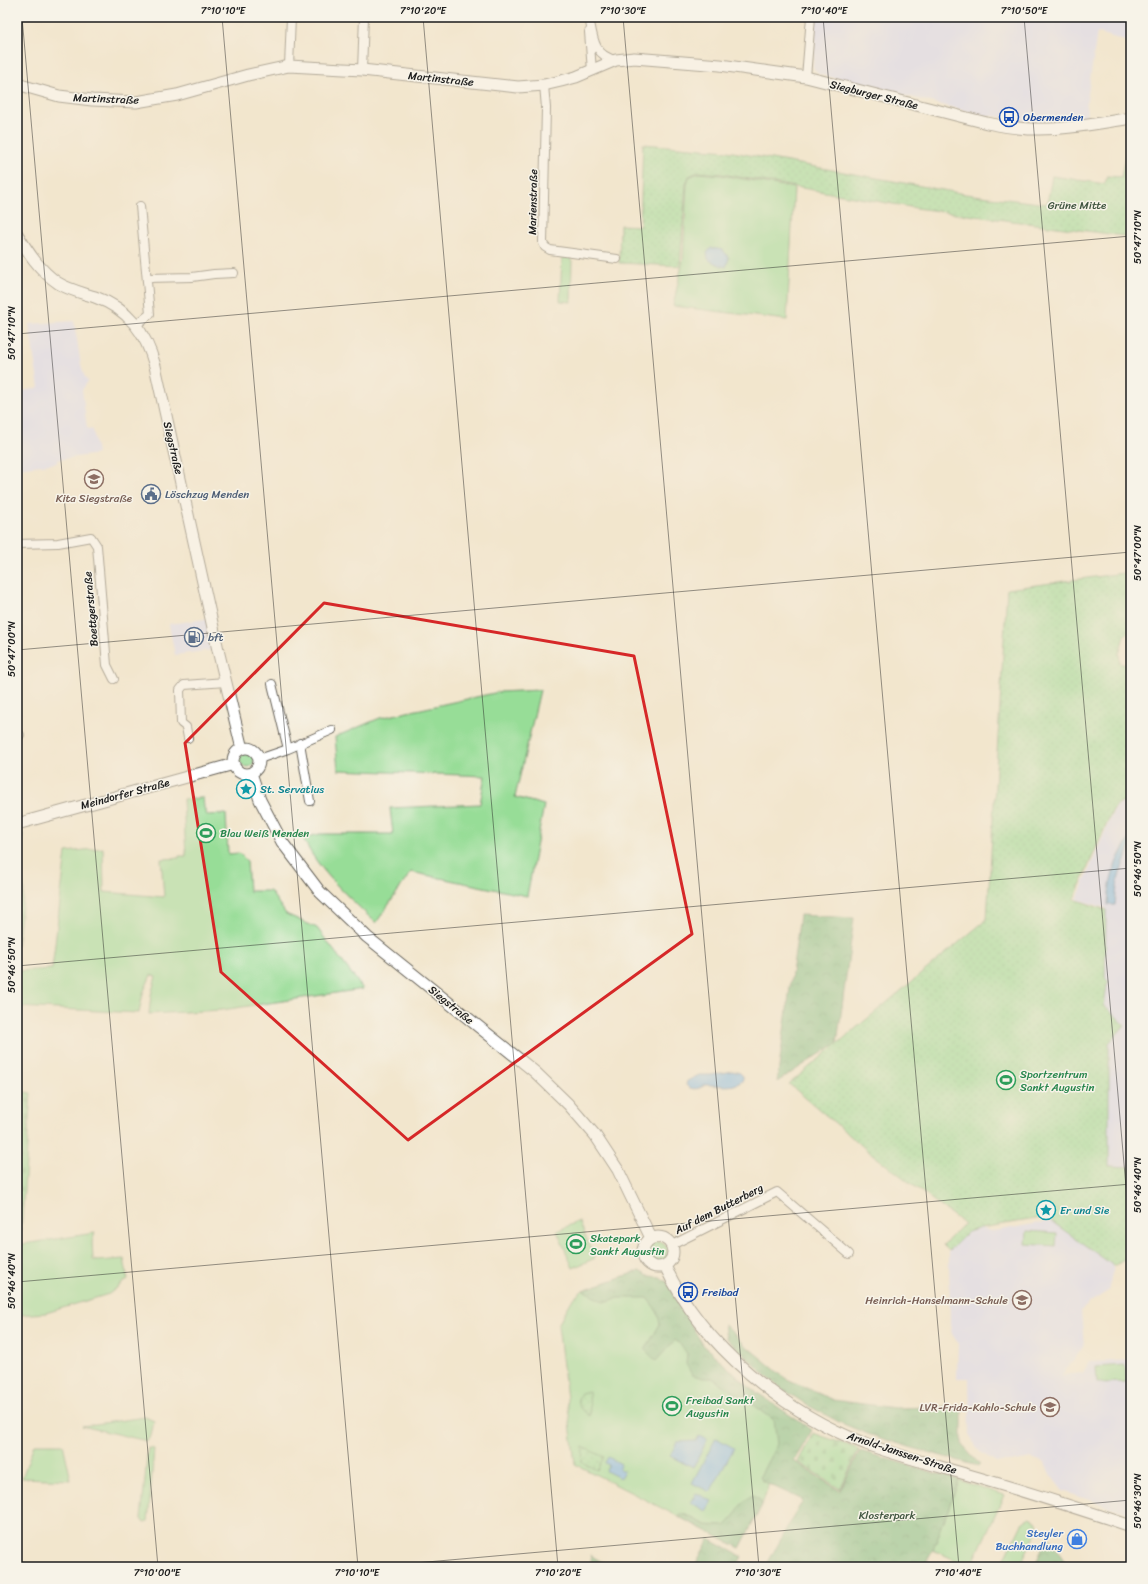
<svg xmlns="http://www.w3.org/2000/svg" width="1148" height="1584" viewBox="0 0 1148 1584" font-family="Sriracha,sans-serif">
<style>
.built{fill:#d6d8f9}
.green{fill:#97dd97;stroke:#5a7c5a}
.forest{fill:url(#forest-crowns);stroke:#4a6c4e}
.cemetery{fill:url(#cemetery-stones);stroke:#5a7c5a}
.park{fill:url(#park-dots);stroke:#5a7c5a}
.water{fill:#75b4e9;stroke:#486882}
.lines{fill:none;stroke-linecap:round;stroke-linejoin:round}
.street-casing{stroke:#67635a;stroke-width:10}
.secondary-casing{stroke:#67635a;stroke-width:13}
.street{stroke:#fff;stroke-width:8}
.secondary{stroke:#fff;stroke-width:11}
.marked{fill:none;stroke:#d62828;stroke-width:3;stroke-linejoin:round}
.ticks{fill:none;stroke:#1c1c1c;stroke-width:1;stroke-opacity:0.45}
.labels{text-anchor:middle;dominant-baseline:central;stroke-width:3;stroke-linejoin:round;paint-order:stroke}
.street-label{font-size:11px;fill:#1c1c1c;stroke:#f7f3e8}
.transit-label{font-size:11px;fill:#164399;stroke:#f7f3e8;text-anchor:start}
.park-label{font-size:11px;fill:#415641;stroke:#f7f3e8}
.service-label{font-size:11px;fill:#4e5e75;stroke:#f7f3e8;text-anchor:start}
.education-label{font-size:11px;fill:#785e54;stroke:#f7f3e8;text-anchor:end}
.culture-label{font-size:11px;fill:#0d838f;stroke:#f7f3e8;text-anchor:start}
.leisure-label{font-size:11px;fill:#27864d;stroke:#f7f3e8;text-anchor:start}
.shop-label{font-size:11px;fill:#366cbe;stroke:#f7f3e8;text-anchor:end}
.neatline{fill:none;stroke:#1c1c1c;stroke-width:1.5}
.ticks-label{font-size:10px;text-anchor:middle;fill:#1c1c1c}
</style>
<defs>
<pattern id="forest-crowns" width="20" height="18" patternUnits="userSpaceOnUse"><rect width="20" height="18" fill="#79bc80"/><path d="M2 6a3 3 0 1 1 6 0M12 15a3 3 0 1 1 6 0" fill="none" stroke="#629868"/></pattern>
<pattern id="cemetery-stones" width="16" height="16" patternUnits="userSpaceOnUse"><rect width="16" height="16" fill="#97dd97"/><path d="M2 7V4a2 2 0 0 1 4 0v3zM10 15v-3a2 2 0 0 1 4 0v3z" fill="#82bd82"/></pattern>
<pattern id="park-dots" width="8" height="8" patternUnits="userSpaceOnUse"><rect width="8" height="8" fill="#97dd97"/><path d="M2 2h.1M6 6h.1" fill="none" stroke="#82bd82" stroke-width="1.8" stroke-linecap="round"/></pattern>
</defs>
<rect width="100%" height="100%" fill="#f7f3e8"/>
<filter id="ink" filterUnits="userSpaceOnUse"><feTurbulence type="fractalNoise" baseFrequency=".025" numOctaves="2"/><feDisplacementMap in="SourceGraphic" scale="8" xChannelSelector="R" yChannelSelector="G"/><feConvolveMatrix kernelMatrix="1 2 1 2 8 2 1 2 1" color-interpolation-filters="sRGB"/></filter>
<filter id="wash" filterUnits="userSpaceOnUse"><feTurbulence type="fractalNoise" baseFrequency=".012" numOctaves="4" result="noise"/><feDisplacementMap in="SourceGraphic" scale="16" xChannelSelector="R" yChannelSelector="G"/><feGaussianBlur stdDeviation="0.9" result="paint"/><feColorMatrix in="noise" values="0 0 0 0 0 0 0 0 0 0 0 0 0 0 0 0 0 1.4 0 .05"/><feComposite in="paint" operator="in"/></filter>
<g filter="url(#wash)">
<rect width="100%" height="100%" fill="#f2e6cd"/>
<path class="built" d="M816 17H1131V43L1097 32 1086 107 1088 119 1063 122 1032 123 1005 117 986 116 818 74 813 67Z
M74 321 81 365 85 378 88 381 82 390 87 428 93 430 97 454 57 460V463L17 468V392L39 388 29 324Z
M207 619 212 650 175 655 169 624Z
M1131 801V1167H1109V1043L1104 1005 1107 985 1109 982 1105 978 1106 908 1077 899 1115 807 1121 803Z
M1051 1221 1114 1266 1108 1291 1089 1303 1081 1311 1084 1346 1062 1375 1083 1373 1089 1362 1131 1360V1514L1063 1491 1049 1473 1045 1463 1032 1458 1010 1462H996L980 1452 970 1437 969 1378H957L958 1343 952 1334 950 1325 949 1251 968 1232 980 1228 991 1231 1001 1230Z"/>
<path class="green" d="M698 173 721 175 794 188 787 320 673 306 683 260 687 184 689 177Z
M562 257 572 258 571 302 560 301Z
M540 690 515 797 544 805 527 896 411 872 376 923C349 897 319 872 303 838L320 834H393L390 808 480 804 485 776 338 770 335 737 380 718 499 692Z
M240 760a7 7 0 1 1 14 0a7 7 0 1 1-14 0Z
M203 798 204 808 207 815 226 814 228 854 239 853 247 861 249 891H270L286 914 317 928 363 989 222 1010 149 1014 151 995 156 976 151 975 143 993 139 1013 18 1007 17 971 52 969 66 852 103 848 104 892 164 897 161 859 179 858V856H186L183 799Z
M579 1221 595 1258 573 1268 557 1231Z
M1027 1231 1057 1233 1056 1246 1026 1244Z
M95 1233 92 1242 93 1260 97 1261 124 1259 128 1279 109 1294 46 1313 19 1315 17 1299V1245Z
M648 1252a10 10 0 1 1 20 0a10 10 0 1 1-20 0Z
M639 1271 648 1276 660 1277 667 1282 702 1344 750 1388 801 1423 775 1469 769 1483 762 1505 740 1548 575 1464 558 1325 572 1300 583 1290Z
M1125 1365 1126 1382 1097 1383 1096 1367Z
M145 1417 154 1421 151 1436 147 1441 82 1426Z
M34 1444H63L71 1480 22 1478Z
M148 1448 154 1449 148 1522 144 1523 141 1519Z
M959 1480 1004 1495 971 1567 933 1550Z
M1029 1518 1036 1521 1039 1528 1020 1566 1009 1567 1005 1561V1558L1022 1523 1026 1520Z"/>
<path class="forest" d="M800 915 854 918 837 1043 777 1082Z
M639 1271 648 1276 660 1277 667 1282 702 1344 750 1388 812 1430 794 1461 840 1491 860 1451 959 1480 933 1550 924 1567H768L766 1566 803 1500 762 1481 760 1476 777 1444 774 1420 755 1406 712 1378H703L692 1375 686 1364 687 1354 682 1346 675 1340 656 1361 645 1350 660 1324 657 1311 647 1298H618L604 1302 583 1290Z
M724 1324 745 1345 785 1378 833 1400 895 1408 962 1406V1445L980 1465 978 1466 909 1447 868 1434 841 1423 807 1405 775 1384 726 1338Z
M753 1496 759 1499 762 1505 740 1548 679 1517 682 1513 706 1525 725 1526C737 1517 738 1501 753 1496Z
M1048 1536 1067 1565 1068 1567H1034Z
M709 1539 742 1557 736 1567H694Z
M590 1555 611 1567H593Z"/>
<path class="cemetery" d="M17 1091 31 1093 21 1232 17 1233Z
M813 1433 859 1449 840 1489 798 1462Z"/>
<path class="park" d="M1131 127V237L916 208 722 174 698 172 689 176 686 184 680 266 619 263 620 225 640 226 643 144 727 151 965 194 1047 204 1052 176 1105 184 1107 176 1121 177Z
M1131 572V631L1124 636 1119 654 1120 663 1131 667V800L1121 802 1114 807 1074 899 1106 910 1105 978 1109 982 1107 985 1104 1005 1125 1025 1109 1043V1166L1131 1167V1256L1114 1266 1051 1221 1048 1217 980 1228 968 1232 949 1251 943 1245 964 1224 867 1150 789 1084 987 919 1007 589Z
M23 834 19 858 24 890 17 946V836Z
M589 1391 590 1416 580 1408 578 1399 581 1393Z
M583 1447 604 1457 597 1470 582 1463Z"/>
<path class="water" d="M711 248 723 250 729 258 726 267C724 267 709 261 708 259L707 253Z
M1131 837C1131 852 1126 857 1121 870 1117 882 1116 894 1115 905H1108C1109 879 1115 858 1131 837Z
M732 1071 740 1073 743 1076V1080C732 1090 718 1084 705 1085 699 1089 692 1091 686 1085L687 1081 699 1075H711Z
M699 1436 707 1440 693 1468 670 1456 677 1442 696 1441Z
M716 1438 734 1448 710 1492 692 1483Z
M608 1457 621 1464 619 1468 624 1471 620 1478 606 1471 609 1465 605 1463Z
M696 1493 712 1501 706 1511 691 1503Z"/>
</g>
<g filter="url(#ink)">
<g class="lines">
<defs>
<path id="street" d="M589 17C593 36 593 56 616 60
M589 32 592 71
M289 66 291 17
M362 70 364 17
M806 77 811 17
M544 85 546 108 543 243 545 247 550 250 617 259
M147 278 192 277 214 274 234 273
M136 325 150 314 140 206
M17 544 58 543 91 537 97 546 107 665 114 679
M272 684 288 749
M17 734 20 735
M188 738 186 727 181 723 180 690 184 685 226 682
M300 743 310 801
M259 759 288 749 332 730
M672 1245 777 1192 849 1254"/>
<path id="secondary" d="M17 84 59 96 92 100 136 102 177 95 248 75 289 66 362 70 518 87 544 85 561 81 576 77 616 60 634 58 720 65 806 77 987 123C1002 126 1017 129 1033 129 1065 130 1099 123 1131 118
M17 234C28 252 39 270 58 283 69 290 83 293 95 297 129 309 146 333 155 366L218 650 242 749
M233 761a13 13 0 1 1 26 0a13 13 0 1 1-26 0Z
M251 773 260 800 282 842 320 892 367 937 535 1072 568 1104 595 1135 618 1170 651 1238
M17 824 234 764
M643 1252a15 15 0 1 1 30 0a15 15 0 1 1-30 0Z
M665 1266C703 1347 784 1412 866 1444 902 1457 942 1467 979 1478 1030 1493 1080 1509 1131 1526"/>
</defs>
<use href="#street" class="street-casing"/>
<use href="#secondary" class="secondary-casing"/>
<use href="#street" class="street"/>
<use href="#secondary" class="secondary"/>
</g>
</g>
<path d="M0 0H1148V1584H0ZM324 603 634 656 692 934 408 1140 221 972 185 743Z" fill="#f2e6cd" fill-opacity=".55" fill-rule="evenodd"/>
<path class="marked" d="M324 603 634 656 692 934 408 1140 221 972 185 743Z"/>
<path class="ticks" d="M22 17 158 1567M222 17 358 1567M423 17 558 1567M623 17 759 1567M823 17 959 1567M1024 17 1131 1244M17 18 27 17M17 334 1131 236M17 650 1131 552M17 966 1131 868M17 1282 1131 1184M370 1567 1131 1500"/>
<defs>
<symbol id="bus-ring" viewBox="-11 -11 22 22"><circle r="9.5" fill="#f7f3e8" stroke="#1a4fb4" stroke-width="1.5"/><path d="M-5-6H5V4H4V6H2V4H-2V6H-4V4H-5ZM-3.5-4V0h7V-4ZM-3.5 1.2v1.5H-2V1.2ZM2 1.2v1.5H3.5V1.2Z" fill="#1a4fb4"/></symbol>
<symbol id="school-ring" viewBox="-11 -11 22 22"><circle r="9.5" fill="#f7f3e8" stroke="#8d6e63" stroke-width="1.5"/><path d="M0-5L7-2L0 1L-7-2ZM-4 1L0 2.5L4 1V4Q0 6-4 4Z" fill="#8d6e63"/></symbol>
<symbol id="civic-ring" viewBox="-11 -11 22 22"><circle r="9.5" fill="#f7f3e8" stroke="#5c6f8a" stroke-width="1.5"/><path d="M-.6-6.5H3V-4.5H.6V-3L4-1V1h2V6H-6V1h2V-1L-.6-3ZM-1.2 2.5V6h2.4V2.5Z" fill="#5c6f8a"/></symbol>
<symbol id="fuel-ring" viewBox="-11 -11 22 22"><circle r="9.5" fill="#f7f3e8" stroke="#5c6f8a" stroke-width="1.5"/><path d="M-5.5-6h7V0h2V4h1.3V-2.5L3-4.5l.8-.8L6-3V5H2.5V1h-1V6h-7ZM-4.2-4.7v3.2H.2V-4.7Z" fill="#5c6f8a"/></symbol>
<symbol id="sight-ring" viewBox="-11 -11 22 22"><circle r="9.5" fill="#f7f3e8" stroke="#0f9aa8" stroke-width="1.5"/><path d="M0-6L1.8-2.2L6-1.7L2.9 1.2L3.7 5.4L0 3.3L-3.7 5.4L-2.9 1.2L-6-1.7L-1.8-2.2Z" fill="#0f9aa8"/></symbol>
<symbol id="stadium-ring" viewBox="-11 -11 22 22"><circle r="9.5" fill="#f7f3e8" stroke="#2e9e5b" stroke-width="1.5"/><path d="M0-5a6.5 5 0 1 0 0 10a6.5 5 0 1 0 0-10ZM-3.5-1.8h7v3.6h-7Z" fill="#2e9e5b"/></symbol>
<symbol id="shop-ring" viewBox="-11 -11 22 22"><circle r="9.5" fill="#f7f3e8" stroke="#3f7fe0" stroke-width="1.5"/><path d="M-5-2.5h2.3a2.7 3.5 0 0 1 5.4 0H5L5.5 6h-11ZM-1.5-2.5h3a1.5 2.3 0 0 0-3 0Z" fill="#3f7fe0"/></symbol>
</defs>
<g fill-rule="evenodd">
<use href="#bus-ring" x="998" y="106" width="22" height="22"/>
<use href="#school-ring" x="83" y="468" width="22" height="22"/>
<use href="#civic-ring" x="140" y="483" width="22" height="22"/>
<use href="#fuel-ring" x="183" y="626" width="22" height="22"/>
<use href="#sight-ring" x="235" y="778" width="22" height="22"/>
<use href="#stadium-ring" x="195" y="822" width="22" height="22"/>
<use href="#stadium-ring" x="995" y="1069" width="22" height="22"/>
<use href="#sight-ring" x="1035" y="1199" width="22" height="22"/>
<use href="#stadium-ring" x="565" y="1233" width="22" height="22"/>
<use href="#bus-ring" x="677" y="1281" width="22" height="22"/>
<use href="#school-ring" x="1011" y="1289" width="22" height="22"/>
<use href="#stadium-ring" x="661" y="1395" width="22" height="22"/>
<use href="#school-ring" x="1039" y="1396" width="22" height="22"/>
<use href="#shop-ring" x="1066" y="1528" width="22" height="22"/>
</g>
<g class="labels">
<g class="street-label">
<text transform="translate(441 79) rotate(6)">Martinstraße</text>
<text transform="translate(874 95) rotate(14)">Siegburger Straße</text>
<text transform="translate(106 99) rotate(2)">Martinstraße</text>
<text transform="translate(533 202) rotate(-89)">Marienstraße</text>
<text transform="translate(173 448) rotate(77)">Siegstraße</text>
<text transform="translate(91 609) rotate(-95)">Boettgerstraße</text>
<text transform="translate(125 794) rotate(-15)">Meindorfer Straße</text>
<text transform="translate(451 1005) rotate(39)">Siegstraße</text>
<text transform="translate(719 1209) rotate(-27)">Auf dem Butterberg</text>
<text transform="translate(902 1453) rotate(18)">Arnold-Janssen-Straße</text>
</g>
<g class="transit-label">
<text x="1023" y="117">Obermenden</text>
<text x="702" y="1292">Freibad</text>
</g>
<g class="park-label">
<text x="1077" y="205">Grüne Mitte</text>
<text x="887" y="1515">Klosterpark</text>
</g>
<g class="service-label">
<text x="165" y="494">Löschzug Menden</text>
<text x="208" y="637">bft</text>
</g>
<g class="education-label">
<text x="94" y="498" text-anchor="middle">Kita Siegstraße</text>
<text x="1008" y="1300">Heinrich-Hanselmann-Schule</text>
<text x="1036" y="1407">LVR-Frida-Kahlo-Schule</text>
</g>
<g class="culture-label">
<text x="260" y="789">St. Servatius</text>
<text x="1060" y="1210">Er und Sie</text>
</g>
<g class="leisure-label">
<text x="220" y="833">Blau Weiß Menden</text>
<text x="1020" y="1074">Sportzentrum<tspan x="1020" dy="13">Sankt Augustin</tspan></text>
<text x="590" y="1238">Skatepark<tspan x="590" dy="13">Sankt Augustin</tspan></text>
<text x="686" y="1400">Freibad Sankt<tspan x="686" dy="13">Augustin</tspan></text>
</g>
<g class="shop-label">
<text x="1063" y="1533">Steyler<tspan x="1063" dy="13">Buchhandlung</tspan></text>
</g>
</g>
<rect width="1148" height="1584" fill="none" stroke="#f7f3e8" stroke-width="44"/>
<rect x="22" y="22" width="1104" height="1540" class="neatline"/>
<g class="ticks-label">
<text x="223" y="14">7°10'10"E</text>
<text x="423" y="14">7°10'20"E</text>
<text x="623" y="14">7°10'30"E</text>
<text x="824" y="14">7°10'40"E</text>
<text x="1024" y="14">7°10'50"E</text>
<text transform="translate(1137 237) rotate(-90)" y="4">50°47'10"N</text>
<text transform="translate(11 333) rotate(-90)" y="4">50°47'10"N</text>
<text transform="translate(1137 553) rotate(-90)" y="4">50°47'00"N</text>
<text transform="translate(11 649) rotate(-90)" y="4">50°47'00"N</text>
<text transform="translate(1137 869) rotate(-90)" y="4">50°46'50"N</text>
<text transform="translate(11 965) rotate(-90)" y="4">50°46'50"N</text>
<text transform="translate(1137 1185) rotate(-90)" y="4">50°46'40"N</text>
<text transform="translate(11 1281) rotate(-90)" y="4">50°46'40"N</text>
<text transform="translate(1137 1501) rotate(-90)" y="4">50°46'30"N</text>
<text x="157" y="1576">7°10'00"E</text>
<text x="357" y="1576">7°10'10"E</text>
<text x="558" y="1576">7°10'20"E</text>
<text x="758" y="1576">7°10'30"E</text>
<text x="958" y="1576">7°10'40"E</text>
</g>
</svg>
